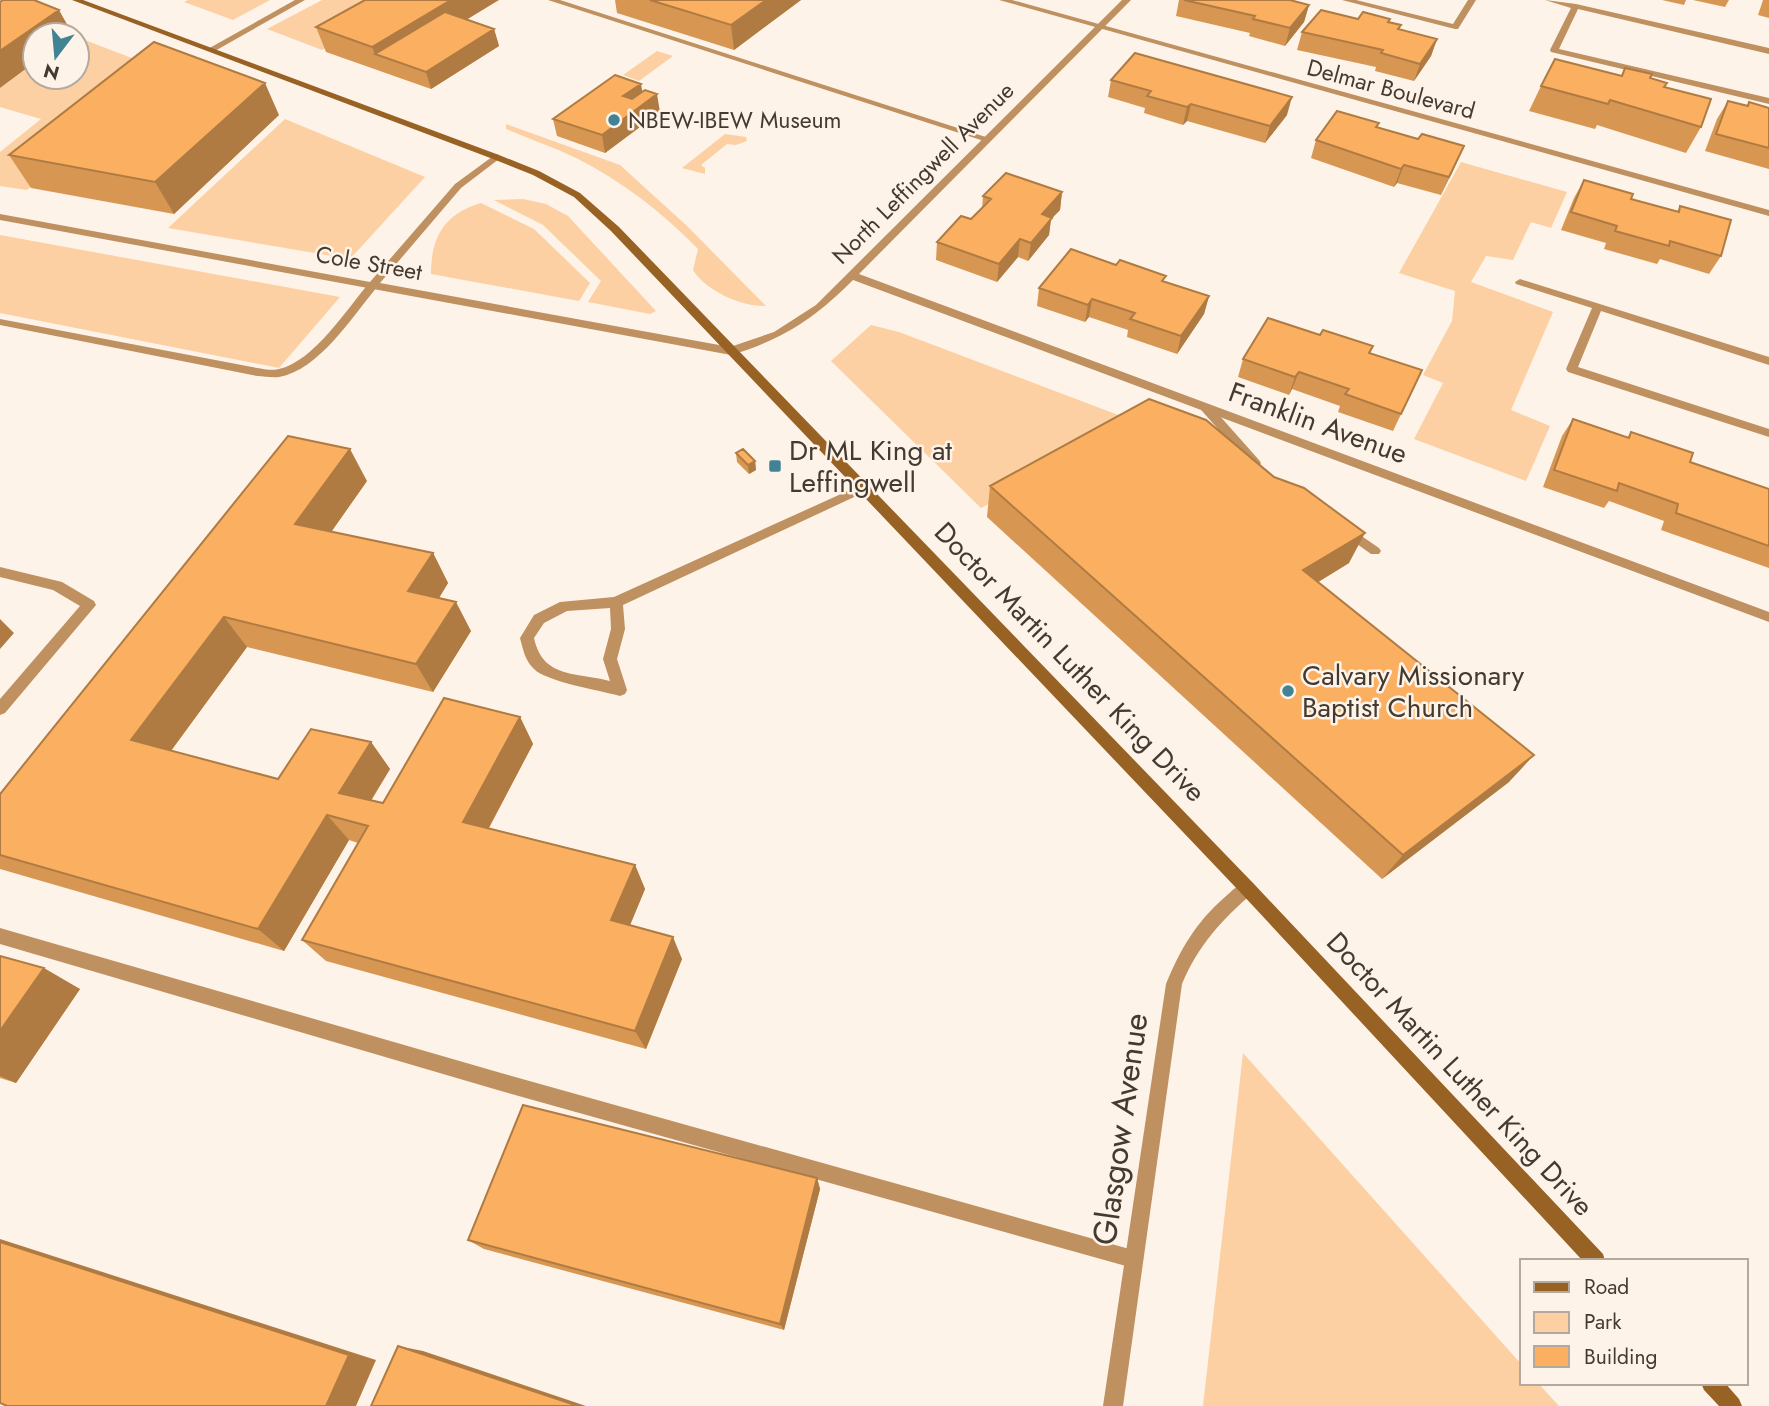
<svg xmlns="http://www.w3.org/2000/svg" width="1769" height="1406" viewBox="0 0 1769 1406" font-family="Jost,sans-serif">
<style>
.green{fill:#fcd0a3}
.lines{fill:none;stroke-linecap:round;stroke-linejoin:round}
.service{fill:#bf9060;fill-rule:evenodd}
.minor{fill:#bf9060;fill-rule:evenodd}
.tertiary{fill:#bf9060;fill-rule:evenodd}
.secondary{fill:#976223;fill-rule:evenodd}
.wall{fill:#d79753}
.shaded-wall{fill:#af7b43}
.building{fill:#fab060;stroke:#af7b43;stroke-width:2}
.poi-dot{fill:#418394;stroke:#fef3e8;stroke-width:2.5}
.labels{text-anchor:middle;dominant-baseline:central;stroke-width:5;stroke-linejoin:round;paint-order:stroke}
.far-street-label{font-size:23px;fill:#443a30;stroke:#fef3e8}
.far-poi-label{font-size:23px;fill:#443a30;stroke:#fef3e8;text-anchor:start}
.street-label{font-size:28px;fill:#443a30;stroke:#fef3e8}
.poi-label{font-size:28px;fill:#443a30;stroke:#fef3e8;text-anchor:start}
.near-street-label{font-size:33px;fill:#443a30;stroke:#fef3e8}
</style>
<rect width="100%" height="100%" fill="#fef3e8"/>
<path class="green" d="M188 0H270L233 20 184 2Z
M322 0H410L322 50 267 29Z
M77 37 171 73 27 190 0 186V152L41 119 0 107V88L35 62V77H77Z
M657 51 673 56 639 81 623 75Z
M285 119 425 177 350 259 168 228Z
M506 124 620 165 686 225 766 306C742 307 706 291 693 270L698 249C662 212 622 181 576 158 553 147 529 139 506 129Z
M725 134 746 137 747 141 736 145 727 144 701 165 705 168V174L682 168Z
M1461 162 1567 192 1551 228 1531 222 1513 260 1486 256 1471 282 1553 312 1511 410 1550 426 1526 481 1414 439 1443 383 1423 375 1452 321 1455 291 1399 273Z
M523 199 546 204 568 216 656 311 650 314 588 302 601 281 543 225 494 200Z
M481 203 534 229 590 283 579 301 431 274C431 237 444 214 481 203Z
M0 235 340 297 279 368 0 313Z
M871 325 899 332 1142 424 981 508 831 361Z
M1243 1053 1522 1365V1383H1538L1559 1406H1203Z"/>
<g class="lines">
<path class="service" d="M548 0H560L992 139 984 141Z
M1342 0H1356L1453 24 1468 0H1476L1458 29H1455Z
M1545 0 1576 4 1769 48V54L1578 9 1559 49 1769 98V104L1551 52 1550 50 1571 8Z
M1520 279 1769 357V365L1601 311 1578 367 1769 429V437L1568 372 1566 369 1592 308 1516 284 1515 282Z
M373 282 377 283V287C352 317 319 370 279 377 272 378 264 376 257 376L0 325V319L257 368C264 369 272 371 279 369 313 362 348 308 369 283Z
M1206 404 1210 405 1259 460 1261 463 1259 466H1251L1202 411 1200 408Z
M863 484 869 488 867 491 623 605 625 629 617 659 627 690 625 694 620 696C599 690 547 682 534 669 525 661 523 649 520 638L534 615 560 602 614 597ZM610 608 611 629 603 659 610 681C576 672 543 679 534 638L544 623 567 611Z
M1347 526 1379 548 1381 551 1379 554H1371L1343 534 1341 531Z
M0 928 501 1073 1133 1250 1140 1252 1142 1259 1140 1266 1133 1268 501 1091 0 944Z"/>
<path class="minor" d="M295 0H305L213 52 206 50Z
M1122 0H1131L859 274 1769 612V622L853 280C815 318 784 339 731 355L0 220V214L370 282 455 184 496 154 499 155V159L461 188 380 283 730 347 774 332 816 305Z
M0 567 62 582 94 601 96 605 5 713 0 715V699L80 606 53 590 0 577Z
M1247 881 1253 883 1255 888 1253 893C1221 920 1198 946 1182 984L1123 1406H1103L1166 984C1180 950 1196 922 1225 897 1232 891 1238 884 1247 881Z"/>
<path class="tertiary" d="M999 0H1012L1769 210V216Z"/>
<path class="secondary" d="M72 0H83L499 155 539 171 580 193 619 227 1253 883 1603 1254 1605 1261H1583L1241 893 611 231 574 197 533 175 493 159Z
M1701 1383H1725L1739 1399 1742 1406H1719L1704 1390Z"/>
</g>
<path class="wall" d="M615 0H801L734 50 617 13Z
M1179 0H1290L1309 5 1304 22 1285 46 1249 36 1250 33 1176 16Z
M1662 0H1686L1684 5Z
M1693 0H1729L1725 7Z
M1763 0H1769V18L1758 15Z
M1358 19H1390L1389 22 1401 25 1399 29 1437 39 1431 56 1414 81 1375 71 1376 67 1297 50 1302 32Z
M466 20 494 29 499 46 431 89 326 52 316 27Z
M1625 68 1650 78 1664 87 1701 127 1686 153 1597 125 1595 129 1529 111 1541 86 1621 76Z
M1111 80 1287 115 1265 143 1187 121 1183 125 1144 113 1145 108 1108 97Z
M642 92 660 112 605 153 557 136 553 119Z
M1728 101 1747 106 1749 102 1769 108V169L1705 151 1717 119Z
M279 115 174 214 31 188 9 155Z
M1378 127 1418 139 1464 146 1441 195 1397 183 1394 187 1311 158 1316 140Z
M1584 180 1631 199 1677 212 1680 206 1721 256 1709 274 1660 259 1657 264 1604 249 1606 243 1561 230 1574 198Z
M1062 192 1060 210 1051 219 1049 235 1028 261 1018 257 997 282 936 260 937 242 971 219 982 209 983 196Z
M1165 281 1209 296 1204 314 1177 354 1127 337 1128 330 1089 317 1085 322 1037 306 1039 288Z
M1320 335 1373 346 1370 353 1422 370 1393 431 1338 412 1340 406 1292 389 1289 395 1238 377 1243 359Z
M1573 419 1627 438 1631 432 1690 462 1769 489V568L1661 530 1664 521 1609 501 1604 508 1543 487 1562 436Z
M736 453 755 461 756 470 749 474 737 462Z
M367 481 331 532 433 553 448 583 439 598 471 631 433 692 247 647 171 751 278 779 371 742 390 769 371 801 383 803 520 717 533 744 489 828 635 865 645 889 630 925 682 959 646 1049 326 961 302 940 358 843 349 840 284 951 0 869V794Z
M990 486 1349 563 1318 582 1509 782 1382 879 987 517Z
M0 956 80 989 16 1083 0 1078Z
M817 1178 820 1189 784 1330 484 1249 468 1240Z"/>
<path class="shaded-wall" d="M451 0H499L397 62 375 54 372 47Z
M766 0H801L734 50 731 25Z
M1309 5 1304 22 1285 46 1290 28Z
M59 10 73 35H35V62L0 88V51Z
M494 29 499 46 431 89 426 72Z
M1437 39 1431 56 1414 81 1420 64Z
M265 83 279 115 174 214 155 182Z
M641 84 644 101 627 114 623 96Z
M657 94 660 112 605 153 602 135Z
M1292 97 1287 115 1265 143 1270 126Z
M1191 104 1187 121 1183 125 1187 107Z
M1464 146 1456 164 1441 195 1449 177Z
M1404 165 1397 183 1394 187 1401 169Z
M1062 192 1060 210 1051 219 1049 235 1028 261 1031 243 1042 214Z
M1020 239 1018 257 997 282 999 264Z
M1209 296 1204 314 1177 354 1181 336Z
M1092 299 1089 317 1085 322 1088 305Z
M1299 372 1292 389 1289 395 1295 377Z
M350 449 367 481 315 555 295 524Z
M755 461 756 470 749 474 748 465Z
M1365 533 1349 563 1289 600 1303 570Z
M433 553 448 583 425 621 408 591Z
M456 602 471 631 433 692 416 664Z
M224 617 247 647 159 767 131 740Z
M0 619 14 633 0 649Z
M520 717 533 744 479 846 463 822Z
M371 742 390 769 360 818 339 793Z
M1534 755 1509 782 1382 879 1403 855Z
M327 815 349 840 284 951 258 929Z
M635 865 645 889 623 942 611 920Z
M673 937 682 959 646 1049 635 1031Z
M44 968 80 989 16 1083 0 1076V1031Z
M817 1178 820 1189 784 1330 780 1324Z
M0 1239 376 1360 356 1406H326L0 1242Z
M398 1346 423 1351 586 1406H578Z"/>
<path class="building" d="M3 0H34L59 10 0 51V2Z
M365 0H451L372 47 316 27Z
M650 0H766L731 25Z
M1184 0H1290L1309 5 1290 28 1253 19 1255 16Z
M1321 10 1358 19 1363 12 1390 19 1388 22 1401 25 1398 29 1437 39 1420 64 1381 53 1383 50 1302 32Z
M445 12 494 29 426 72 375 54Z
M154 42 265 83 155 182 9 155Z
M1135 53 1292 97 1270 126 1191 104 1187 107 1147 96 1151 91 1111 80Z
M1555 59 1622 76 1625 68 1652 74 1650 78 1667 83 1664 87 1711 99 1701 127 1610 100 1608 104 1541 86Z
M615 75 641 84 623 96 632 99 645 90 657 94 602 135 553 119Z
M1728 101 1748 106 1749 102 1769 108V148L1716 134Z
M1337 111 1379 123 1376 127 1418 139 1422 134 1464 146 1449 177 1404 165 1401 169 1316 140Z
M1006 173 1062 192 1042 214 1052 218 1031 243 1020 239 999 264 937 242 961 216 971 219 991 199 983 196Z
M1584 180 1633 194 1631 199 1679 212 1680 206 1731 220 1721 256 1670 241 1669 246 1615 231 1617 226 1571 212Z
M1071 249 1116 265 1120 260 1166 276 1162 281 1209 296 1181 336 1130 319 1135 313 1092 299 1088 305 1039 288Z
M1268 318 1320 335 1323 330 1373 346 1369 353 1422 370 1401 414 1345 394 1349 389 1299 372 1295 377 1243 359Z
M1149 399 1206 420 1274 477 1304 488 1365 533 1303 570 1534 755 1403 855 990 486Z
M1573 419 1629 438 1631 432 1693 453 1690 462 1769 489V546L1676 513 1678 504 1619 483 1617 491 1554 470Z
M288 436 350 449 295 524 433 553 408 591 456 602 416 664 224 617 131 740 278 779 311 729 371 742 339 793 383 803 444 698 520 717 463 822 635 865 611 920 673 937 635 1031 302 940 368 826 327 815 258 929 0 855V794Z
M743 449 755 461 748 465 736 453Z
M0 956 44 968 0 1031Z
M523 1105 817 1178 780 1324 468 1240Z
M0 1242 349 1355 326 1406H7L0 1403Z
M398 1346 578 1406H371Z"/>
<g class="poi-dot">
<circle cx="614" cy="120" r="7"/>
<rect x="768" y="459" width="14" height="14" rx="3.5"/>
<circle cx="1288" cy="691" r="7"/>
</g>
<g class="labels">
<g class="far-street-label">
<text transform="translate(1391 89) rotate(15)">Delmar Boulevard</text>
<text transform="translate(923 173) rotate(-45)">North Leffingwell Avenue</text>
<text transform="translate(369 263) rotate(10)">Cole Street</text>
</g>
<g class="far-poi-label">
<text x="628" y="120">NBEW-IBEW Museum</text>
</g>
<g class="street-label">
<text transform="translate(1318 423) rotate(20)">Franklin Avenue</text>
<text transform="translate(1070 662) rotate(46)">Doctor Martin Luther King Drive</text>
<text transform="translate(1460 1074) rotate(47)">Doctor Martin Luther King Drive</text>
</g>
<g class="poi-label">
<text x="789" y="450">Dr ML King at<tspan x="789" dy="32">Leffingwell</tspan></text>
<text x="1302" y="675">Calvary Missionary<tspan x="1302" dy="32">Baptist Church</tspan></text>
</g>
<g class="near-street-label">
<text transform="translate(1120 1129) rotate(-82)">Glasgow Avenue</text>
</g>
</g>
<rect x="1520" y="1259" width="228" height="126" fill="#fef3e8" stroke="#b4a99e" stroke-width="2"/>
<rect x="1534" y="1282" width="35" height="10" fill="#976223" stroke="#b4a99e" stroke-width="2"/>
<text x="1584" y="1294" font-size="21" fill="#443a30">Road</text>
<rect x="1534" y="1312" width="35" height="21" fill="#fcd0a3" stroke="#b4a99e" stroke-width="2"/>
<text x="1584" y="1329" font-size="21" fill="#443a30">Park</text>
<rect x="1534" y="1346" width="35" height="21" fill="#fab060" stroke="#b4a99e" stroke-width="2"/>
<text x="1584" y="1364" font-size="21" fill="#443a30">Building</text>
<g transform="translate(56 56) rotate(196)"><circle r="33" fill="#fef3e8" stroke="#b4a99e" stroke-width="2"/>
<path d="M0-5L12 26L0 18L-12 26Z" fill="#418394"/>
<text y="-10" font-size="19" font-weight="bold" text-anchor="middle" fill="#443a30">N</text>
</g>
</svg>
